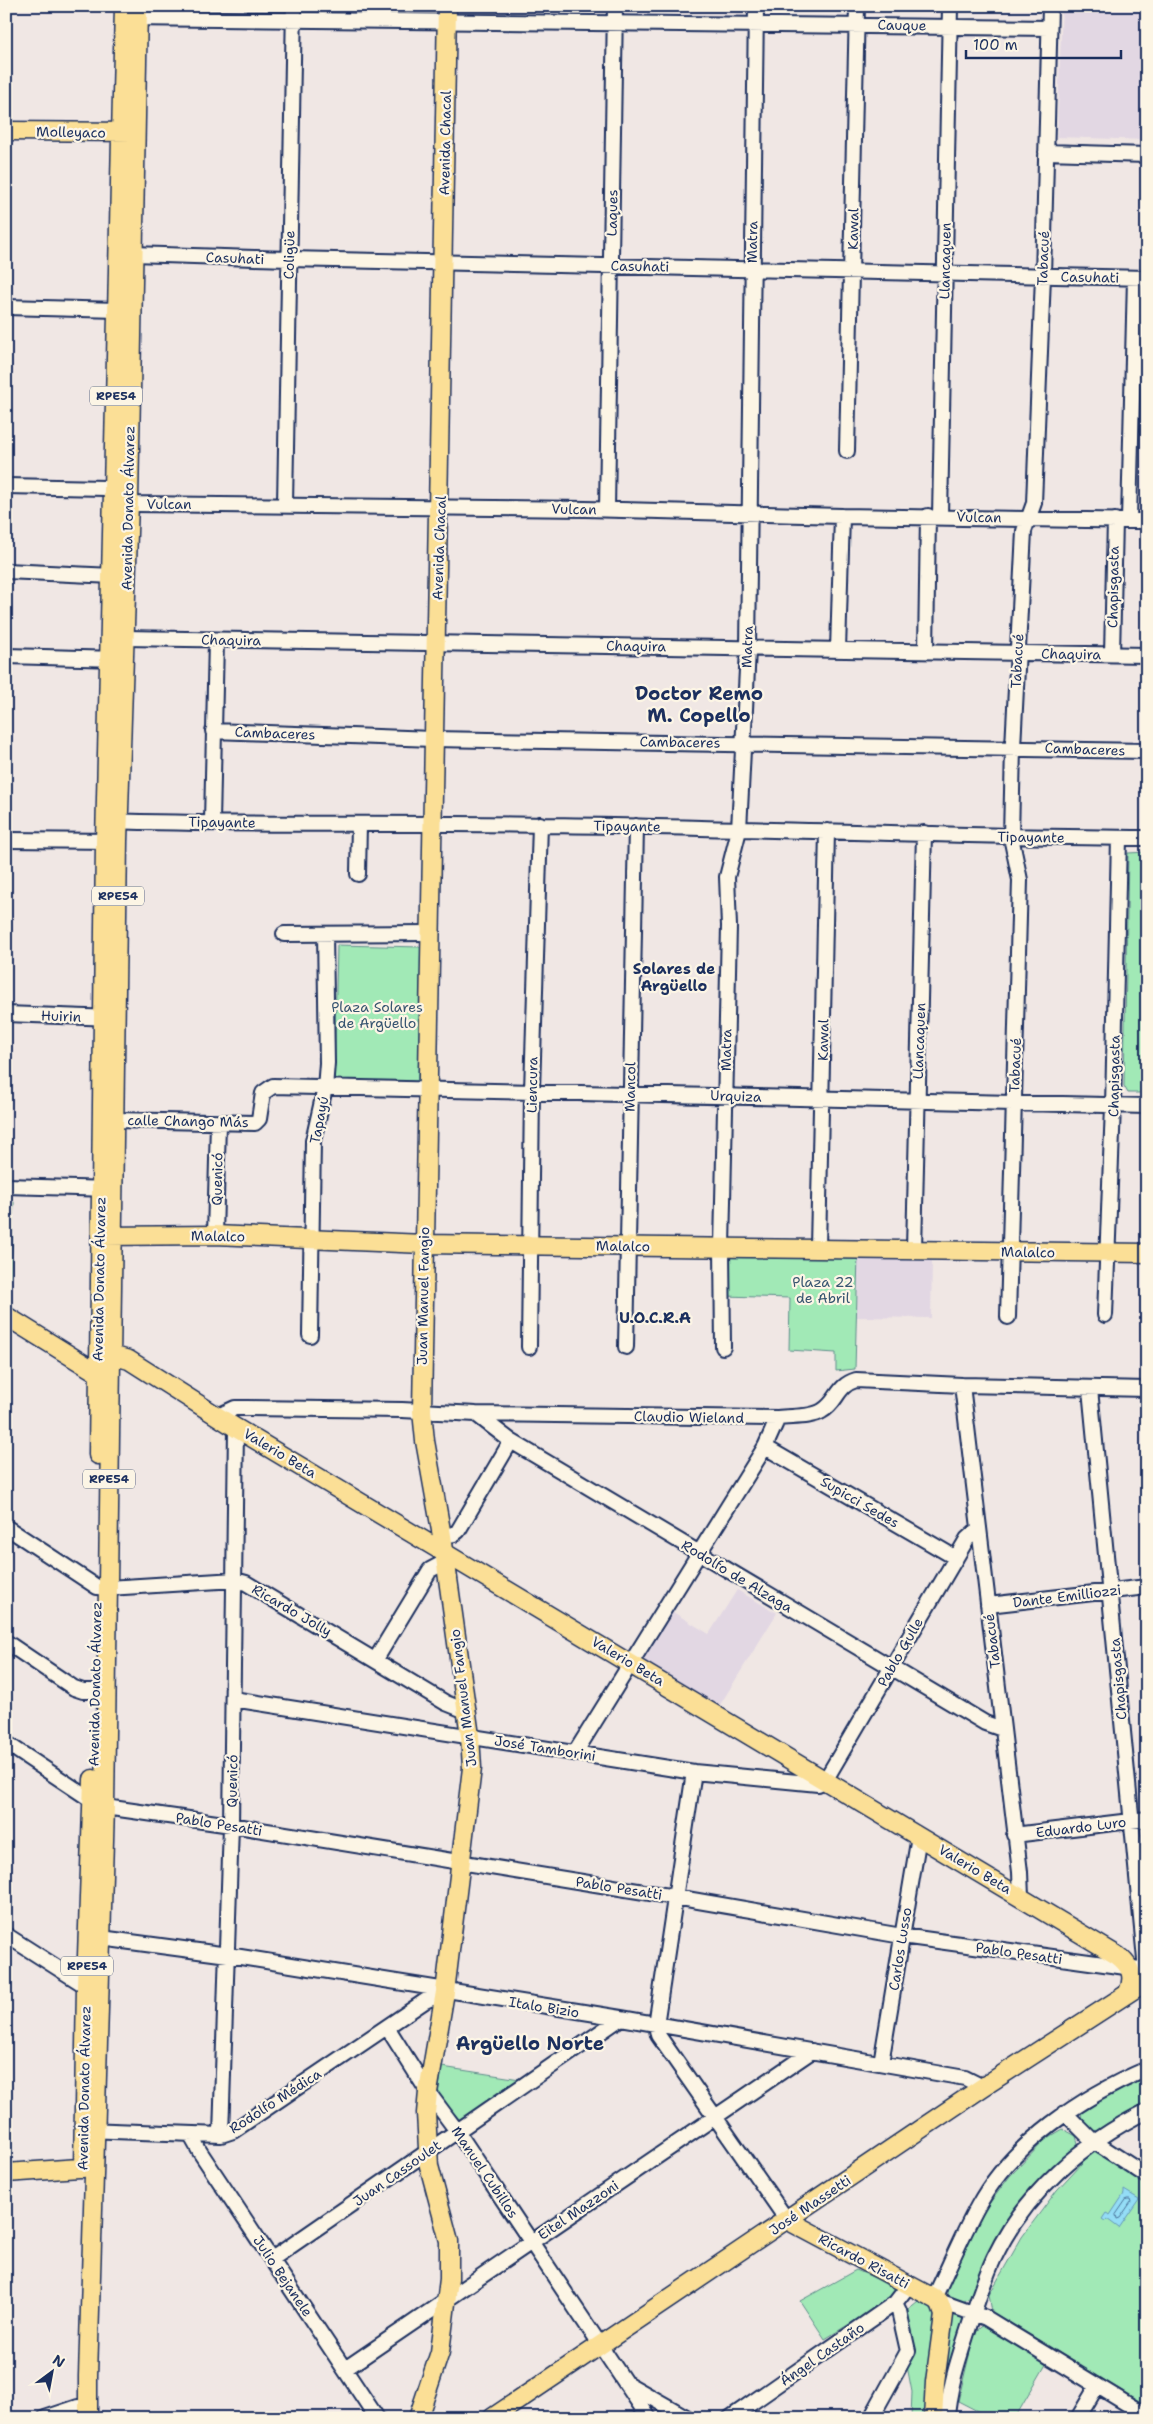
<svg xmlns="http://www.w3.org/2000/svg" width="1153" height="2424" viewBox="0 0 1153 2424" font-family="'Shantell Sans',sans-serif">
<style>
.built{fill:#e2d7e3}
.green{fill:#a1e9b6;stroke:#5e8c8a}
.water{fill:#94ddf6;stroke:#6497b9}
.lines{fill:none;stroke-linecap:round;stroke-linejoin:round}
.shore{stroke:#4b759b;stroke-width:1}
.minor-casing{stroke:#1b2f5e;stroke-width:18}
.major-casing{stroke:#1b2f5e;stroke-width:21}
.minor{stroke:#fcf5e5;stroke-width:14}
.major{stroke:#fbdf96;stroke-width:18}
.labels{text-anchor:middle;dominant-baseline:central;stroke-width:4.5;stroke-linejoin:round;paint-order:stroke}
.shield{fill:#fcf5e5;stroke:#5e6a86;stroke-width:1}
.shield-label{font-size:12px;font-weight:bold;fill:#1b2f5e}
.street-label{font-size:14px;fill:#1b2f5e;stroke:#fcf5e5}
.park-label{font-size:14px;fill:#365470;stroke:#fcf5e5}
.neighbourhood-label{font-size:15px;font-weight:bold;fill:#1b2f5e;stroke:#fcf5e5}
.quarter-label{font-size:16px;font-weight:bold;fill:#1b2f5e;stroke:#fcf5e5}
.district-label{font-size:19px;font-weight:bold;fill:#1b2f5e;stroke:#fcf5e5}
</style>
<rect width="100%" height="100%" fill="#f0e7e4"/>
<filter id="ink" filterUnits="userSpaceOnUse"><feTurbulence type="fractalNoise" baseFrequency=".02" numOctaves="2"/><feDisplacementMap in="SourceGraphic" scale="10" xChannelSelector="R" yChannelSelector="G"/><feConvolveMatrix kernelMatrix="1 2 1 2 8 2 1 2 1" color-interpolation-filters="sRGB"/></filter>
<g filter="url(#ink)">
<path class="built" d="M1062 6H1147V140L1057 137Z
M858 1260 932 1261 931 1318 857 1317Z
M737 1590 777 1613 718 1708 642 1662 673 1612 709 1634Z"/>
<path class="green" d="M1147 852V1093H1128L1124 1086 1128 853Z
M337 945 421 947 418 1085 334 1083Z
M6 1202H14L9 1310 6 1308Z
M727 1253 858 1255 855 1369 836 1371V1353L789 1350 790 1298 725 1296Z
M442 2067 520 2079 460 2120 438 2095Z
M1147 2078V2104L1100 2131 1095 2133 1082 2123 1081 2112 1086 2107Z
M1063 2129 1076 2136 1079 2147 1058 2168 972 2296 963 2302 947 2294 948 2282 975 2223 989 2204 1010 2176 1046 2139Z
M1093 2151 1147 2184V2406L992 2312 989 2295 1022 2237 1057 2190Z
M856 2270 895 2286V2296L825 2339 800 2301Z
M922 2298 933 2307 935 2324 936 2418H911L912 2392 907 2366 913 2356 908 2309Z
M949 2307 966 2318 945 2416 941 2389Z
M986 2323 1048 2361 1015 2418H991L958 2401 975 2332Z"/>
<path class="water" d="M1124 2190 1139 2199 1119 2228 1107 2219 1105 2221 1102 2219 1106 2213 1110 2215 1124 2194Z"/>
<g class="lines">
<path class="shore" d="M1127 2199H1130L1131 2202 1120 2218 1117 2219 1116 2215Z"/>
<defs>
<path id="minor" d="M127 18 1049 28
M1046 152 1147 155
M133 254 289 259 1147 278
M6 307 118 310
M847 451 857 6
M6 486 106 488 135 504 585 509 842 516 1147 521
M285 504 294 6
M607 509 615 6
M940 516 950 6
M1129 520 1135 278
M6 571 113 576
M125 638 1147 655
M838 650 842 516
M926 651 928 516
M1112 654 1115 520
M6 656 118 659
M213 731 433 739 1147 751
M110 821C254 826 399 822 543 825 744 827 945 837 1147 838
M212 822 216 640
M6 840 115 841
M358 874 359 824
M284 934 430 933
M6 1014 113 1018
M115 1120 255 1123 259 1119 263 1093 273 1086 1147 1106
M6 1186 111 1189
M215 1235 218 1123
M818 1248 827 831
M914 1249 924 833
M1105 1315 1113 1106 1119 838
M1008 1317 1020 880 1011 837 1013 747 1024 531 1034 503 1043 276 1050 6
M310 1335 313 1141 325 1088 327 1063 325 934
M529 1347 532 1091 540 824
M626 1347 636 826
M723 1347 722 1247 729 926 727 877 739 830 748 649 756 6
M962 1385 1020 1872 1021 1897
M1090 1389 1146 1970
M476 1414 511 1441 985 1723 1002 1729
M218 1416 235 1408H247L402 1410 476 1414 778 1418C791 1416 811 1418 822 1411 838 1402 836 1386 856 1380L962 1385 1147 1389
M765 1447 956 1558
M6 1527 97 1587 108 1588 235 1580 246 1583 446 1703 466 1711
M442 1536 454 1534 458 1531 511 1441
M988 1605 1147 1587
M6 1642 74 1688 83 1691H96
M376 1659 430 1570 445 1562
M233 1699 694 1772 818 1784 826 1779 967 1539 978 1529
M6 1743 93 1801 105 1807 231 1825 675 1897 902 1936 1147 1970
M575 1753 765 1447 778 1418
M694 1772 656 2025 658 2035 787 2220
M1014 1835 1147 1819
M6 1935 86 1986
M101 1938 228 1955 621 2018 965 2078 983 2087
M387 2027 428 2092 457 2131 649 2418
M881 2063 919 1836
M1065 2113 1093 2141 1147 2176
M86 2130 221 2135 233 2131 425 2001 445 1992
M190 2134 200 2152 377 2418
M221 2135 231 1825 236 1428
M272 2259 621 2018
M934 2298C949 2267 962 2235 978 2206 1012 2143 1083 2096 1147 2069
M939 2301 986 2318 1147 2416
M345 2369 812 2051
M628 2384 688 2418
M45 2418 78 2407
M730 2418 895 2303 909 2285
M871 2418 908 2351 899 2311 895 2303
M947 2418C949 2388 958 2361 967 2333 975 2308 983 2282 994 2258 1025 2193 1083 2142 1147 2111
M1078 2418 1097 2386"/>
<path id="major" d="M6 131 133 132
M103 1236 215 1235 424 1244 1147 1253
M6 1316 98 1373 108 1371
M99 1355H111L129 1360 236 1428 1118 1956C1131 1966 1135 1977 1128 1992
M98 1455 105 842 124 6
M83 2168 86 1986 93 1779
M6 2173 94 2167
M787 2220 939 2301 944 2315 935 2382 933 2418
M88 2418V2376L105 1807 118 841 129 502 138 6
M418 2418 440 2352 449 2279V2241L429 2166 426 2113 428 2092 445 1992 472 1768 470 1736 442 1536 425 1441 422 1411C428 943 441 475 447 6
M492 2418 983 2087 1147 1981"/>
</defs>
<use href="#minor" class="minor-casing"/>
<use href="#major" class="major-casing"/>
<use href="#minor" class="minor"/>
<use href="#major" class="major"/>
</g>
</g>
<g class="labels">
<g class="shield">
<rect x="90" y="386.5" width="52" height="19" rx="4"/>
<rect x="92" y="886.5" width="52" height="19" rx="4"/>
<rect x="83" y="1469.5" width="52" height="19" rx="4"/>
<rect x="61" y="1956.5" width="52" height="19" rx="4"/>
</g>
<g class="shield-label">
<text x="116" y="396">RPE54</text>
<text x="118" y="896">RPE54</text>
<text x="109" y="1479">RPE54</text>
<text x="87" y="1966">RPE54</text>
</g>
<g class="street-label">
<text transform="translate(902 25) rotate(1)">Cauque</text>
<text transform="translate(71 132) rotate(1)">Molleyaco</text>
<text transform="translate(445 143) rotate(-89)">Avenida Chacal</text>
<text transform="translate(612 213) rotate(-89)">Laques</text>
<text transform="translate(853 229) rotate(-89)">Kawal</text>
<text transform="translate(752 242) rotate(-89)">Matra</text>
<text transform="translate(289 255) rotate(-89)">Coligüe</text>
<text transform="translate(235 258) rotate(2)">Casuhati</text>
<text transform="translate(1043 258) rotate(-88)">Tabacué</text>
<text transform="translate(945 261) rotate(-89)">Llancaquen</text>
<text transform="translate(640 266) rotate(1)">Casuhati</text>
<text transform="translate(1090 277) rotate(1)">Casuhati</text>
<text x="169" y="504">Vulcan</text>
<text transform="translate(128 508) rotate(-89)">Avenida Donato Álvarez</text>
<text transform="translate(574 509) rotate(1)">Vulcan</text>
<text transform="translate(979 517) rotate(1)">Vulcan</text>
<text transform="translate(439 548) rotate(-88)">Avenida Chacal</text>
<text transform="translate(1113 587) rotate(-89)">Chapisgasta</text>
<text transform="translate(231 640) rotate(1)">Chaquira</text>
<text transform="translate(636 646) rotate(1)">Chaquira</text>
<text transform="translate(747 647) rotate(-88)">Matra</text>
<text transform="translate(1071 654) rotate(1)">Chaquira</text>
<text transform="translate(1017 661) rotate(-87)">Tabacué</text>
<text transform="translate(275 733) rotate(2)">Cambaceres</text>
<text transform="translate(680 742) rotate(1)">Cambaceres</text>
<text transform="translate(1085 749) rotate(2)">Cambaceres</text>
<text transform="translate(222 822) rotate(1)">Tipayante</text>
<text transform="translate(627 826) rotate(1)">Tipayante</text>
<text transform="translate(1031 837) rotate(1)">Tipayante</text>
<text transform="translate(61 1016) rotate(2)">Huirin</text>
<text transform="translate(823 1040) rotate(-89)">Kawal</text>
<text transform="translate(919 1041) rotate(-88)">Llancaquen</text>
<text transform="translate(726 1050) rotate(-89)">Matra</text>
<text transform="translate(1015 1065) rotate(-88)">Tabacué</text>
<text transform="translate(1114 1076) rotate(-89)">Chapisgasta</text>
<text transform="translate(532 1085) rotate(-89)">Liencura</text>
<text transform="translate(630 1087) rotate(-89)">Mancol</text>
<text transform="translate(736 1096) rotate(2)">Urquiza</text>
<text transform="translate(319 1120) rotate(-79)">Tapayú</text>
<text transform="translate(188 1121) rotate(1)">calle Chango Más</text>
<text transform="translate(217 1179) rotate(-89)">Quenicó</text>
<text transform="translate(218 1236) rotate(1)">Malalco</text>
<text transform="translate(623 1246) rotate(1)">Malalco</text>
<text transform="translate(1028 1252) rotate(1)">Malalco</text>
<text transform="translate(99 1279) rotate(-89)">Avenida Donato Álvarez</text>
<text transform="translate(423 1296) rotate(-89)">Juan Manuel Fangio</text>
<text transform="translate(689 1417) rotate(1)">Claudio Wieland</text>
<text transform="translate(280 1453) rotate(31)">Valerio Beta</text>
<text transform="translate(860 1502) rotate(30)">Supicci Sedes</text>
<text transform="translate(737 1576) rotate(31)">Rodolfo de Alzaga</text>
<text transform="translate(1067 1596) rotate(-7)">Dante Emilliozzi</text>
<text transform="translate(292 1610) rotate(30)">Ricardo Jolly</text>
<text transform="translate(992 1641) rotate(-97)">Tabacué</text>
<text transform="translate(900 1652) rotate(-60)">Pablo Gulle</text>
<text transform="translate(628 1661) rotate(31)">Valerio Beta</text>
<text transform="translate(1118 1679) rotate(-95)">Chapisgasta</text>
<text transform="translate(95 1684) rotate(-89)">Avenida Donato Álvarez</text>
<text transform="translate(463 1698) rotate(-97)">Juan Manuel Fangio</text>
<text transform="translate(545 1748) rotate(9)">José Tamborini</text>
<text transform="translate(232 1781) rotate(-89)">Quenicó</text>
<text transform="translate(219 1824) rotate(9)">Pablo Pesatti</text>
<text transform="translate(1081 1827) rotate(-7)">Eduardo Luro</text>
<text transform="translate(975 1869) rotate(31)">Valerio Beta</text>
<text transform="translate(619 1888) rotate(9)">Pablo Pesatti</text>
<text transform="translate(900 1949) rotate(-81)">Carlos Lusso</text>
<text transform="translate(1019 1953) rotate(8)">Pablo Pesatti</text>
<text transform="translate(544 2007) rotate(9)">Italo Bizio</text>
<text transform="translate(84 2088) rotate(-89)">Avenida Donato Álvarez</text>
<text transform="translate(275 2101) rotate(-33)">Rodolfo Médica</text>
<text transform="translate(485 2172) rotate(56)">Manuel Cubillos</text>
<text transform="translate(397 2173) rotate(-35)">Juan Cassoulet</text>
<text transform="translate(810 2205) rotate(-34)">José Massetti</text>
<text transform="translate(578 2210) rotate(-34)">Eitel Mazzoni</text>
<text transform="translate(864 2261) rotate(28)">Ricardo Risatti</text>
<text transform="translate(283 2276) rotate(56)">Julio Bejanele</text>
<text transform="translate(822 2354) rotate(-35)">Ángel Castaño</text>
</g>
<g class="park-label">
<text x="377" y="1007">Plaza Solares<tspan x="377" dy="16">de Argüello</tspan></text>
<text x="823" y="1282">Plaza 22<tspan x="823" dy="16">de Abril</tspan></text>
</g>
<g class="neighbourhood-label">
<text x="674" y="969">Solares de<tspan x="674" dy="17">Argüello</tspan></text>
</g>
<g class="quarter-label">
<text x="655" y="1317">U.O.C.R.A</text>
</g>
<g class="district-label">
<text x="699" y="693">Doctor Remo<tspan x="699" dy="22">M. Copello</tspan></text>
<text x="530" y="2043">Argüello Norte</text>
</g>
</g>
<rect width="1153" height="2424" fill="none" stroke="#fcf5e5" stroke-width="25"/>
<rect x="12" y="12" width="1128" height="2399" fill="none" stroke="#1b2f5e" stroke-width="2" filter="url(#ink)"/>
<g transform="translate(52 2372) rotate(32)" stroke="#fcf5e5" stroke-width="4" paint-order="stroke">
<path d="M0-4L9 19L0 12L-9 19Z" fill="#1b2f5e"/>
<text y="-8" font-size="14" font-weight="bold" text-anchor="middle" fill="#1b2f5e">N</text>
</g>
<path d="M966 50v8h155v-8" fill="none" stroke="#1b2f5e" stroke-width="2.5"/>
<text x="973" y="50" font-size="15" fill="#1b2f5e" stroke="#fcf5e5" stroke-width="4" paint-order="stroke">100 m</text>
</svg>
